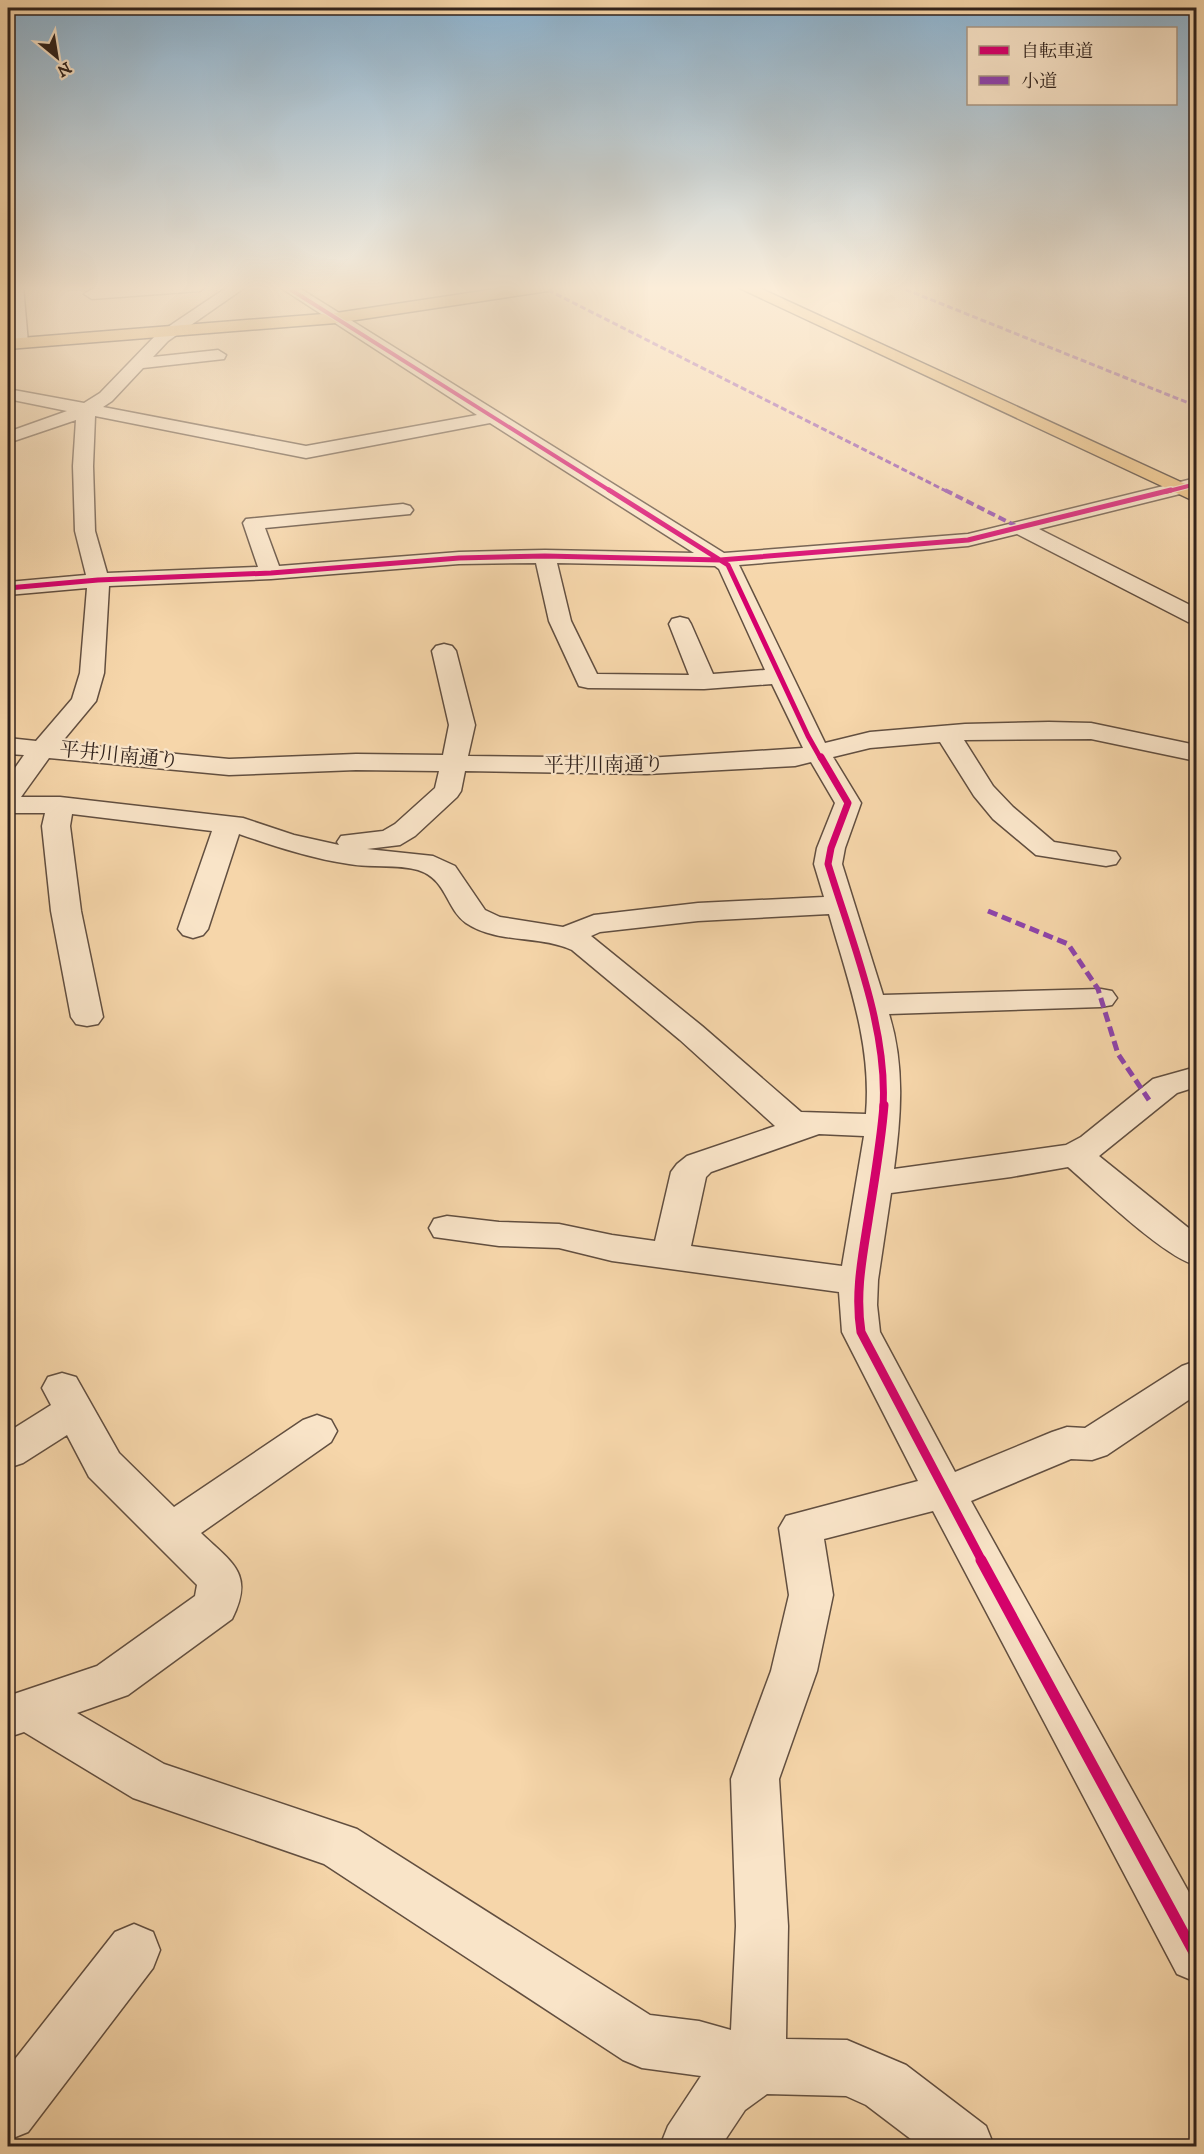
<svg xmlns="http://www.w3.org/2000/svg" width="1204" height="2154" viewBox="0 0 1204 2154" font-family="'IM FELL DW Pica','Noto Serif JP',serif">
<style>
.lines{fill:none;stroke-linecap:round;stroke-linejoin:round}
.minor-casing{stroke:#624f40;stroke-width:3}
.major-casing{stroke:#30221c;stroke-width:3}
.minor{fill:#f9e4c8;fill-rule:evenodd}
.major{fill:#ebbb75;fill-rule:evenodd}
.quiet-far2{stroke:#8e44ad;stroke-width:3;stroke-dasharray:6 3;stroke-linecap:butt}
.quiet-far1{stroke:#8e44ad;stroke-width:4;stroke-dasharray:8 4;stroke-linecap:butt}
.quiet{stroke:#8e44ad;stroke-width:5;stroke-dasharray:10 5;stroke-linecap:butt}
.cycleway-far4-casing{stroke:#f9e4c8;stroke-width:6}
.cycleway-far3-casing{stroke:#f9e4c8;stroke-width:8}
.cycleway-far2-casing{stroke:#f9e4c8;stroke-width:10}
.cycleway-far1-casing{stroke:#f9e4c8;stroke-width:13}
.cycleway-casing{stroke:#f9e4c8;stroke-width:15}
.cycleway-far4{stroke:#d6006c;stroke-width:4}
.cycleway-far3{stroke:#d6006c;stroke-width:5}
.cycleway-far2{stroke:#d6006c;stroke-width:7}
.cycleway-far1{stroke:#d6006c;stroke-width:9}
.cycleway{stroke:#d6006c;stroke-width:11}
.labels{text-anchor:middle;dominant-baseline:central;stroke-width:4.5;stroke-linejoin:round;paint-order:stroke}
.far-street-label{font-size:20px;fill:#30221c;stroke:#f9e4c8}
</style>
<rect width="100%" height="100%" fill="#f6d6aa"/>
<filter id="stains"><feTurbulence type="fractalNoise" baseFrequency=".00333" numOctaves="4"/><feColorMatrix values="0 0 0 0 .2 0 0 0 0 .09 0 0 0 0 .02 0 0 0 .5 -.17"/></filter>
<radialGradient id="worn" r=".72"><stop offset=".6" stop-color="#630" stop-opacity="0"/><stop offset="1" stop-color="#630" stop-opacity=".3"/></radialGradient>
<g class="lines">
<defs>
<path id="minor" d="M 8,286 L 23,286 L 28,343 L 26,346 L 14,346 L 12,343 Z
M 132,286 L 207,286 L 200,291 L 92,299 L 84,294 L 92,289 Z
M 229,286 L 247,286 L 168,341 L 153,357 L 218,350 L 226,355 L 224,359 L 143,368 L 112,401 L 103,407 L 306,446 L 477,415 L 278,286 L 296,286 L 724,553 L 968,534 L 1196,478 L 1196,490 L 1039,529 L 1196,608 L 1196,624 L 1188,622 L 1017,534 L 968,546 L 739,565 L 825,743 L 870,732 L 965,724 L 1049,722 L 1091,723 L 1196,745 L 1196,761 L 1091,739 L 964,740 L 993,786 L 1013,807 L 1054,842 L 1116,852 L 1120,858 L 1116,864 L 1106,866 L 1036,855 L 993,819 L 974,796 L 940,742 L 870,748 L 833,757 L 861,803 L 845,848 L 842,864 L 883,995 L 1101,989 L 1112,991 L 1117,998 L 1112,1005 L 1101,1007 L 889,1014 C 905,1065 901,1117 894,1169 L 1066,1145 L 1081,1137 L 1153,1079 L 1196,1067 L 1196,1087 L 1177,1093 L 1099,1156 L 1196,1234 L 1196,1265 C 1165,1258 1096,1191 1068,1167 L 1011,1177 L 891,1193 L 878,1280 L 877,1305 L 880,1332 L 955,1472 L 1052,1432 L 1067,1427 L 1085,1428 L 1182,1366 L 1196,1361 L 1196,1395 L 1107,1455 L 1092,1460 L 1071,1459 L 971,1501 L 1196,1905 L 1196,1982 L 1177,1974 L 933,1511 L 824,1539 L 833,1595 L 817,1671 L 779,1779 L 788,1926 L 786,2039 L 847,2040 L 906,2065 L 986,2126 L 994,2146 L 920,2146 L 866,2105 L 846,2096 L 767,2094 L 745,2110 L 721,2146 L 660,2146 L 668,2126 L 701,2076 L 642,2068 L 623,2060 L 324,1864 L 133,1798 L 24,1732 L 15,1735 L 8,1732 L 8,1696 L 97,1666 L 195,1596 L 197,1585 L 89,1477 L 67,1435 L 23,1463 L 8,1468 L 8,1432 L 51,1405 L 42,1388 L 48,1377 L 62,1373 L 76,1377 L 119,1453 L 174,1507 L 303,1420 L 317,1415 L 331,1420 L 337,1431 L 331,1442 L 201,1533 C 232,1563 255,1573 232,1619 L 128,1695 L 77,1713 L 164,1764 L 357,1829 L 650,2015 L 699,2021 L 731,2030 L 736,1926 L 731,1779 L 771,1671 L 789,1595 L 779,1528 L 786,1516 L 918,1481 L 842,1332 L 839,1292 L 612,1261 L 559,1248 L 499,1246 L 434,1237 L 429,1228 L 434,1219 L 447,1216 L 499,1222 L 559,1224 L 612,1235 L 655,1241 L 671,1172 L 677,1164 L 687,1156 L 775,1126 L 680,1040 L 572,950 C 540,935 497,944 466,923 C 446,909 447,879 418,870 C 397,864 371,868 349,864 C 312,859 274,846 239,834 L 208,929 L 203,935 L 193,938 L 183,935 L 178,929 L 212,831 L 72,814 L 70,826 L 81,911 L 103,1017 L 98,1024 L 87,1026 L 76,1024 L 71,1017 L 51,911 L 42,826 L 45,813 L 8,813 L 8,778 L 24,755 L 8,754 L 8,738 L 36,741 L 72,699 L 80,673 L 87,588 L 8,595 L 8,582 L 86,575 L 75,531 L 73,466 L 76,420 L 8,443 L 8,432 L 67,411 L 8,399 L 8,389 L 84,403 L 100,393 L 156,335 ZM 95,416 L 306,458 L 490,423 L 694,553 L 545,550 L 459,552 L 279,566 L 265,528 L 410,514 L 413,510 L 410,506 L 403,504 L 246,519 L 243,523 L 258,567 L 107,573 L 95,531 L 93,466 ZM 536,563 L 549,621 L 579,686 L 588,688 L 704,689 L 772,684 L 803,748 L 647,758 L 468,756 L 475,725 L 456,651 L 452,646 L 444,644 L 436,646 L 432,651 L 449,725 L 443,755 L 356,754 L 229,759 L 61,743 L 96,701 L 104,673 L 109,586 L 271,579 L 459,564 ZM 557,563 L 715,566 L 719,569 L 765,670 L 713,674 L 691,624 L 688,619 L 680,617 L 672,619 L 669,624 L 689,675 L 597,674 L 571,621 ZM 49,758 L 229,775 L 356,770 L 439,771 L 435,788 L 395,824 L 383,831 L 341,836 L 337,842 L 339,845 L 294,835 L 243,818 L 60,797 L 21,797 ZM 811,762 L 835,803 L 817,848 L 814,864 L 824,897 L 698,903 L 594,915 L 563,927 L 500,917 L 485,910 L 455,866 L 433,856 L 367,849 L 400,845 L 415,836 L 457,797 L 461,791 L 465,771 L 647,774 L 795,766 ZM 829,914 C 848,981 872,1044 866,1114 L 801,1112 L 702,1026 L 591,936 L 600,932 L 698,921 ZM 819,1134 L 864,1136 L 842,1266 L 691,1246 L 706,1177 L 711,1172 Z
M 134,1924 L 153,1932 L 160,1950 L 153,1968 L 28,2132 L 8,2140 L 8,2068 L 115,1932 Z"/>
<path id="major" d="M 515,286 L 555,286 L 548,291 L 336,323 L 8,349 L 8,339 L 336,313 Z
M 735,286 L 755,286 L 1196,489 L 1196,502 Z"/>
</defs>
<!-- minor casing -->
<use href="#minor" class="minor-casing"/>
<!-- major casing -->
<use href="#major" class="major-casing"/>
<!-- minor -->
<use href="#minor" class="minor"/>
<!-- major -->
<use href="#major" class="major"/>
<!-- quiet-far2 -->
<path class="quiet-far2" d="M 540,286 L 948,492
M 897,286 L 1196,406"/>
<!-- quiet-far1 -->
<path class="quiet-far1" d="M 945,490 L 1018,527"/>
<!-- quiet -->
<path class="quiet" d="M 988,911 L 1068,944 L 1098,989 L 1118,1054 L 1149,1100"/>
<defs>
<path id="cycleway-far4" d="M 285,286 L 612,492
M 1165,492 L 1196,484"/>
<path id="cycleway-far3" d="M 609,490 L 728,565 L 808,736 L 821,759
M 8,588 L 98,580 L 271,573 L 459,558 L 545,556 L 720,560 L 968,540 L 1171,490"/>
<path id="cycleway-far2" d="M 821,757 L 848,803 L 831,848 L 828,864 C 851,939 888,1028 883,1107"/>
<path id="cycleway-far1" d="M 884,1105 C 881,1144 874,1182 868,1221 C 862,1259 855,1294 861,1332 L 982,1561"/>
<path id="cycleway" d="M 981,1560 L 1196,1956"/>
</defs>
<!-- cycleway-far4 casing -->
<use href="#cycleway-far4" class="cycleway-far4-casing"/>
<!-- cycleway-far3 casing -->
<use href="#cycleway-far3" class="cycleway-far3-casing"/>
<!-- cycleway-far2 casing -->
<use href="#cycleway-far2" class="cycleway-far2-casing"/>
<!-- cycleway-far1 casing -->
<use href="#cycleway-far1" class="cycleway-far1-casing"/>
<!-- cycleway casing -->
<use href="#cycleway" class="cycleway-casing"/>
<!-- cycleway-far4 -->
<use href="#cycleway-far4" class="cycleway-far4"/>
<!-- cycleway-far3 -->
<use href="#cycleway-far3" class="cycleway-far3"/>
<!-- cycleway-far2 -->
<use href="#cycleway-far2" class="cycleway-far2"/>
<!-- cycleway-far1 -->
<use href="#cycleway-far1" class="cycleway-far1"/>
<!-- cycleway -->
<use href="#cycleway" class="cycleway"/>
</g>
<!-- sky -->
<linearGradient id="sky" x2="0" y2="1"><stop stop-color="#8cb5d4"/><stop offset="0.49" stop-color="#fbedd9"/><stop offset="1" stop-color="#fbedd9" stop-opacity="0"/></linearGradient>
<rect width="1204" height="588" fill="url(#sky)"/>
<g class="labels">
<!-- far-street labels -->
<g class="far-street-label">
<text transform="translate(119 756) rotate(6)">平井川南通り</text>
<text x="604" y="765">平井川南通り</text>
</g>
</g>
<!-- margin -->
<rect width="1204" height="2154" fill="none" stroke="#f6d6aa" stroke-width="30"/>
<rect x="9" y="9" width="1186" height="2136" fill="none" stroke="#30221c" stroke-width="3"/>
<rect x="15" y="15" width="1174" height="2124" fill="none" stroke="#30221c" stroke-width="1.5"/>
<!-- legend -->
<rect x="967" y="27" width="210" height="78" fill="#f9e4c8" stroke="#a99683" stroke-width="1.5"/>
<rect x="979" y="46" width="30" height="9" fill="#d6006c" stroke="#a99683" stroke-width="1.5"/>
<text x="1021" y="57" font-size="18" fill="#30221c">自転車道</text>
<rect x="979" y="76" width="30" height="9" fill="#8e44ad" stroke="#a99683" stroke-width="1.5"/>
<text x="1021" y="87" font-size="18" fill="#30221c">小道</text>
<!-- north arrow -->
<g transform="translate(57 57) rotate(150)" stroke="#f9e4c8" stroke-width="4.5" paint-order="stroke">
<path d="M0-4.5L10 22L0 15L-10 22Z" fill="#30221c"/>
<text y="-9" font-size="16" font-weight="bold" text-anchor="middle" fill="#30221c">N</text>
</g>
<rect width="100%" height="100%" filter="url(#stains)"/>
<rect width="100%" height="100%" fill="url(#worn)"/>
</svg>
